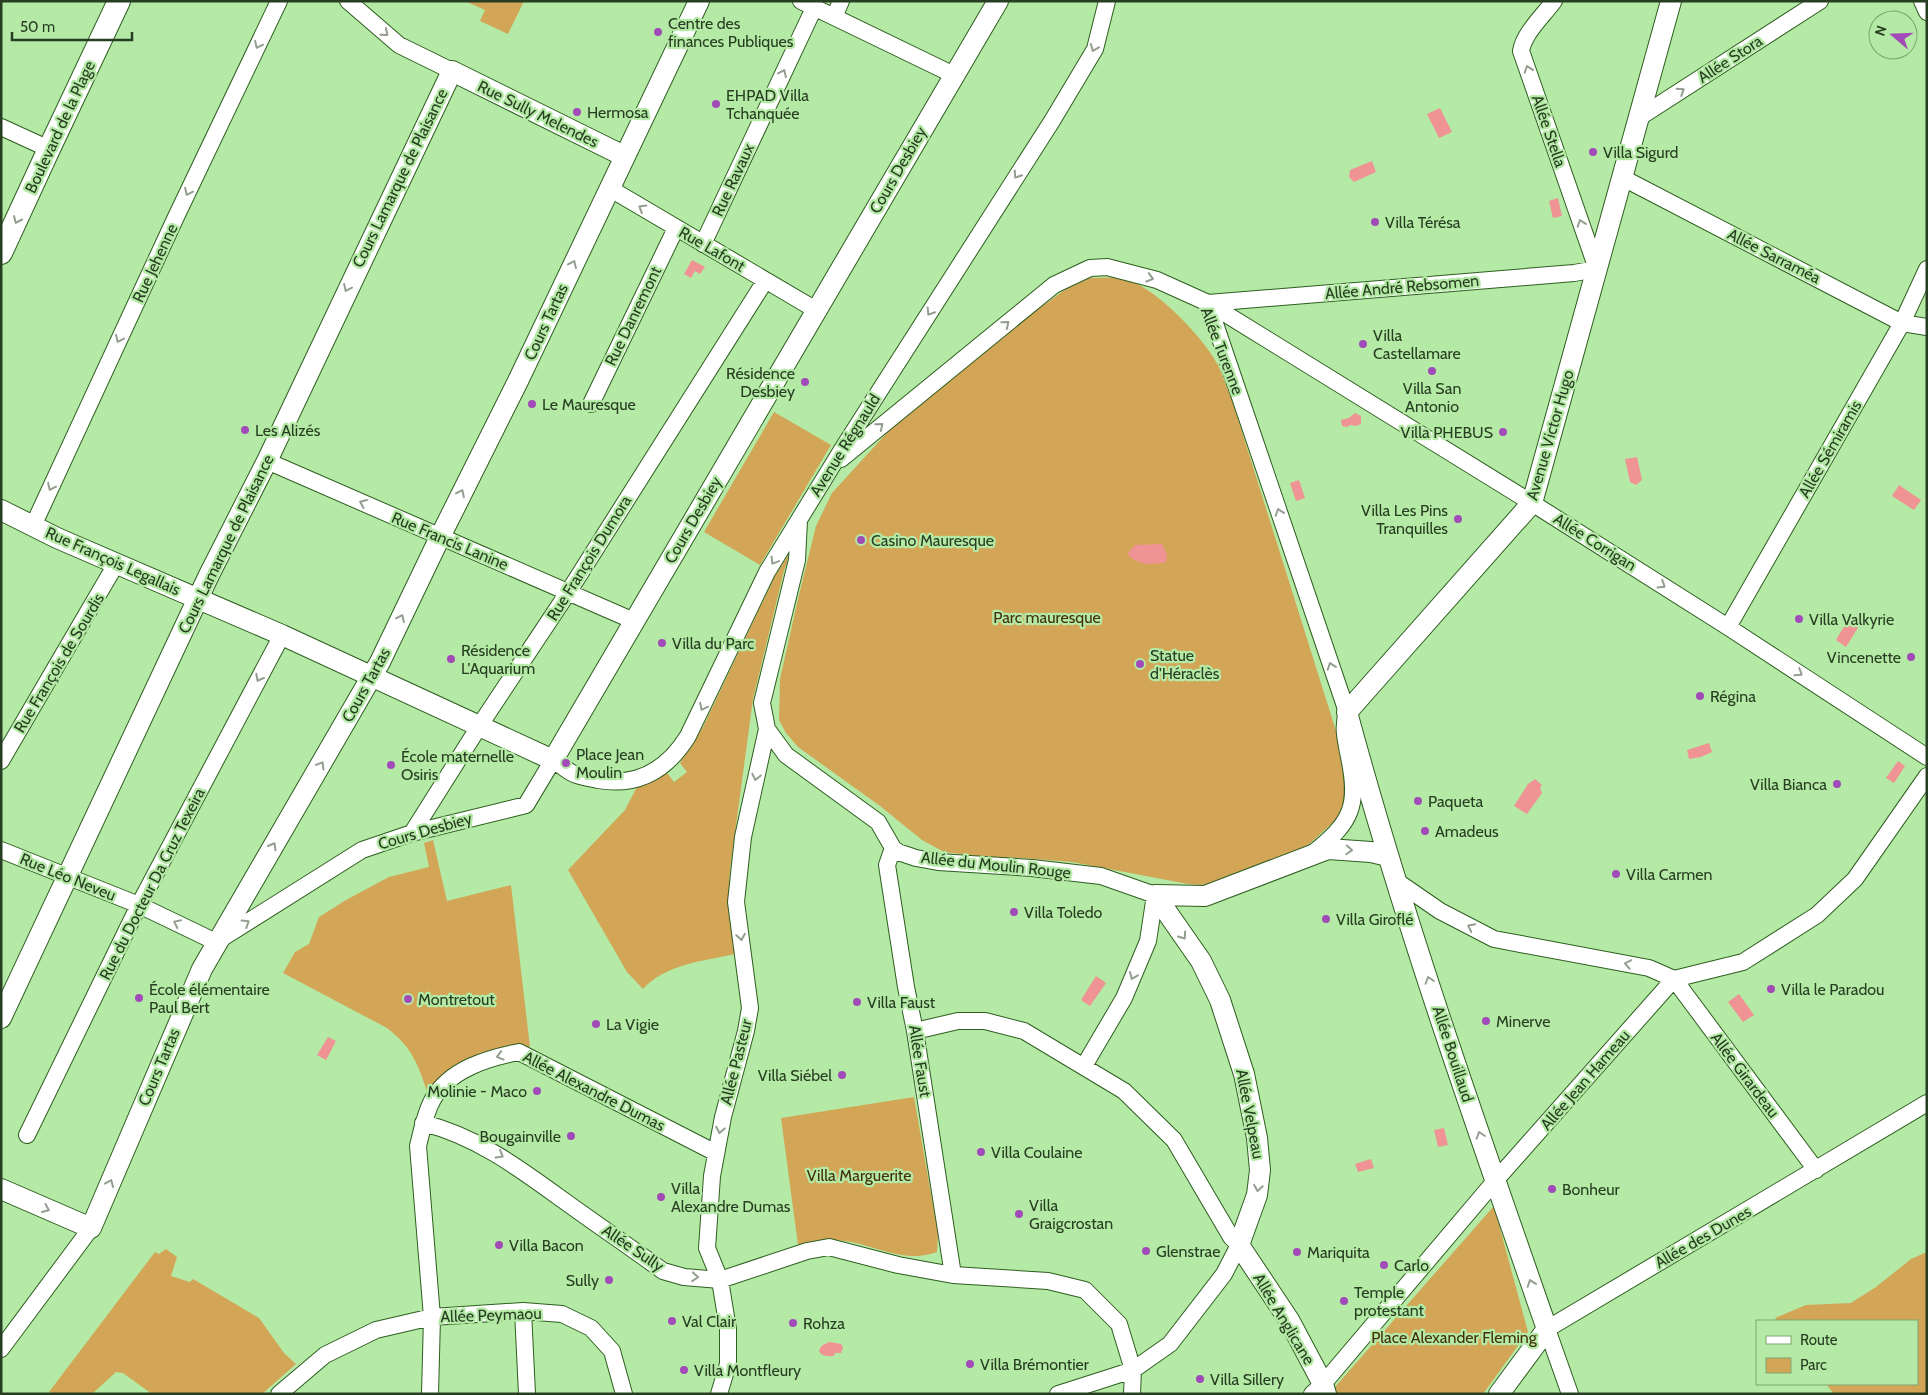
<svg xmlns="http://www.w3.org/2000/svg" width="1928" height="1395" viewBox="0 0 1928 1395" font-family="Cabin,sans-serif">
<style>
.green{fill:#d3a557}
.water{fill:#ef9394}
.lines{fill:none;stroke-linecap:round;stroke-linejoin:round}
.minor-casing{stroke:#2e5e20;stroke-width:18}
.tertiary-casing{stroke:#2e5e20;stroke-width:22}
.secondary-casing{stroke:#2e5e20;stroke-width:24}
.minor{stroke:#fff;stroke-width:16}
.tertiary{stroke:#fff;stroke-width:20}
.secondary{stroke:#fff;stroke-width:22}
.oneway{stroke:#949e90}
.poi-dot{fill:#a24ab7;stroke:#b4eaa5;stroke-width:2}
.labels{text-anchor:middle;dominant-baseline:central;stroke-width:4.5;stroke-linejoin:round;paint-order:stroke}
.poi-label{font-size:16px;fill:#283e22;stroke:#b4eaa5;text-anchor:start}
.street-label{font-size:16px;fill:#283e22;stroke:#b4eaa5}
.park-label{font-size:16px;fill:#432f0c;stroke:#b4eaa5}
</style>
<rect width="100%" height="100%" fill="#b4eaa5"/>
<!-- green -->
<path class="green" d="M 465,1 L 524,1 L 508,34 L 480,21 L 485,10 Z
M 1089,278 C 1101,278 1114,276 1127,280 C 1155,287 1204,338 1218,365 C 1223,376 1227,388 1232,400 L 1341,747 L 1346,799 L 1339,817 L 1306,847 L 1214,883 L 1201,885 L 1188,884 L 1072,862 L 1022,858 L 985,857 L 944,852 L 922,840 L 880,806 L 798,747 L 786,733 L 779,720 L 780,679 L 798,599 L 816,526 L 832,493 L 895,424 L 1034,312 L 1066,289 Z
M 774,412 L 831,445 L 760,565 L 704,532 Z
M 791,551 L 784,571 L 753,699 L 730,870 L 728,901 L 735,954 C 703,961 666,964 643,989 L 627,972 L 568,870 L 625,810 L 638,785 L 667,773 L 674,782 L 687,772 L 680,763 L 703,727 L 775,576 Z
M 433,840 L 447,901 L 511,885 L 530,1047 L 518,1044 L 428,1094 C 418,1065 413,1048 387,1028 L 283,973 L 295,952 L 309,944 L 319,917 L 346,900 L 389,877 L 429,867 L 424,843 Z
M 914,1097 L 938,1234 L 937,1252 C 910,1262 886,1251 860,1244 C 840,1239 818,1238 798,1245 L 781,1118 Z
M 1494,1206 L 1528,1332 L 1483,1394 L 1337,1394 L 1335,1387 Z
M 166,1249 L 177,1257 L 171,1276 L 190,1282 L 193,1279 L 259,1318 L 284,1353 L 296,1364 L 262,1394 L 152,1394 L 123,1373 L 116,1372 L 92,1394 L 53,1394 L 49,1392 L 155,1252 L 159,1254 Z
M 1927,1252 L 1927,1394 L 1834,1394 L 1826,1384 L 1917,1384 L 1917,1321 L 1778,1321 L 1775,1318 L 1806,1305 L 1851,1303 L 1876,1287 L 1911,1259 Z"/>
<!-- water -->
<path class="water" d="M 1440,108 L 1452,132 L 1439,138 L 1427,114 Z
M 1372,161 L 1376,172 L 1354,182 L 1349,177 L 1350,170 Z
M 1558,198 L 1562,216 L 1553,218 L 1549,201 Z
M 692,260 L 705,267 L 700,274 L 695,271 L 691,278 L 684,274 Z
M 1355,413 L 1361,416 L 1361,424 L 1356,426 L 1350,425 L 1347,427 L 1342,426 L 1341,420 L 1349,418 Z
M 1637,457 L 1642,480 L 1636,485 L 1630,482 L 1625,459 Z
M 1299,480 L 1305,498 L 1296,501 L 1290,483 Z
M 1899,485 L 1921,500 L 1914,510 L 1892,496 Z
M 1162,544 L 1167,554 L 1166,562 C 1150,565 1140,566 1127,554 L 1135,545 Z
M 1850,618 L 1850,621 L 1859,626 L 1846,647 L 1836,640 L 1846,623 L 1845,619 Z
M 1709,743 L 1712,752 L 1701,757 L 1689,759 L 1687,750 Z
M 1898,761 L 1905,766 L 1894,783 L 1886,778 Z
M 1535,779 L 1542,785 L 1540,788 L 1542,793 L 1527,814 L 1514,806 L 1528,784 Z
M 1096,976 L 1106,983 L 1090,1006 L 1081,1000 Z
M 1739,994 L 1754,1015 L 1743,1022 L 1728,1002 Z
M 328,1037 L 336,1041 L 326,1060 L 317,1055 Z
M 1444,1128 L 1448,1145 L 1438,1147 L 1434,1130 Z
M 1371,1159 L 1374,1168 L 1358,1172 L 1355,1164 Z
M 830,1342 L 841,1344 L 843,1348 L 841,1353 L 835,1353 L 834,1356 L 826,1356 L 821,1354 L 819,1351 C 821,1345 824,1344 830,1342 Z"/>
<g class="lines">
<defs>
<path id="minor" d="M 348,1 L 399,45 L 452,71
M 801,1 L 954,75
M 1922,1 L 1927,12
M 834,17 L 841,1
M 1640,117 L 1820,1
M 1,127 L 49,149
M 1623,178 L 1902,323 L 1927,327
M 609,188 L 816,310
M 703,244 L 814,8
M 1208,303 L 1574,273 L 1597,269 L 1521,51 C 1524,33 1543,16 1554,1
M 1208,303 L 1347,712 C 1342,728 1346,741 1349,757 C 1359,806 1352,822 1313,853
M 591,404 L 676,228
M 841,459 L 1054,285 L 1090,268 L 1107,267 L 1157,280 L 1208,303 L 1532,503 L 1728,627 L 1927,757
M 267,461 L 634,621
M 799,520 L 797,560 L 762,703 L 767,729 L 786,755 L 878,822 L 893,848 L 898,852 L 916,858 L 938,862 L 1032,868 L 1101,876 L 1155,895 L 1148,941 L 1124,998 L 1084,1066
M 33,526 L 175,219 L 279,1
M 1728,627 L 1902,323 L 1927,269
M 1,761 L 116,564
M 412,833 L 480,725 L 569,591 L 765,281
M 893,848 L 887,865 L 906,987 L 915,1031 L 953,1275
M 1,850 L 139,905 L 216,942 L 362,850 L 412,833 L 526,805 L 553,760 C 559,764 565,769 572,773 C 579,777 590,778 598,780 C 638,787 667,770 688,736 L 767,572 L 843,448 L 1052,121 L 1095,49 L 1107,1
M 1395,880 L 1440,911 L 1494,939 L 1649,968 L 1674,979 L 1743,962 L 1817,915 L 1855,879 L 1927,776
M 1674,979 L 1816,1170
M 915,1031 L 958,1021 L 985,1021 L 1024,1031 L 1124,1091 L 1174,1140 L 1231,1237 L 1239,1245 L 1224,1274 L 1170,1344 L 1133,1370 L 1058,1394
M 423,1123 C 476,1136 519,1168 563,1200 C 596,1224 630,1247 663,1271 L 684,1277 L 720,1280 L 807,1251 L 829,1247 L 898,1265 L 953,1275 L 1048,1281 L 1085,1290 L 1119,1324 L 1133,1370 L 1132,1394
M 27,1135 L 139,905 L 282,635
M 523,1311 L 527,1394
M 1,1349 L 91,1228
M 279,1394 L 325,1355 L 376,1330 L 432,1317 L 523,1311 L 562,1314 L 591,1328 L 612,1351 L 624,1394
M 430,1394 L 432,1317 L 418,1146 C 422,1130 425,1113 433,1099 C 450,1069 488,1058 519,1052 L 716,1153
M 719,1394 L 728,1364 L 728,1329 L 720,1280 L 707,1248 L 712,1176 L 723,1117 L 746,1031 L 750,1008 L 736,902 L 743,837 L 767,729
M 1312,1394 L 1323,1384 L 1495,1181 L 1674,979
M 1570,1394 L 1547,1329 L 1927,1103"/>
<path id="tertiary" d="M 1,510 L 57,538 L 282,635 L 553,760 L 998,1
M 1155,895 L 1201,961 L 1220,1000 L 1244,1074 L 1257,1138 L 1260,1170 L 1257,1195 L 1239,1245 L 1289,1320 L 1323,1384 L 1326,1394
M 1155,895 L 1205,896 L 1328,849 L 1371,852 L 1388,856
M 1,1018 L 209,575 L 267,461 L 452,71 L 624,156
M 1,1189 L 91,1228 L 202,969 L 380,662 L 440,537 L 518,381 L 699,1
M 1499,1394 L 1547,1329 C 1476,1125 1403,920 1347,712 L 1532,503 L 1671,1"/>
<path id="secondary" d="M 1,253 L 49,149 L 119,1"/>
</defs>
<!-- minor casing -->
<use href="#minor" class="minor-casing"/>
<!-- tertiary casing -->
<use href="#tertiary" class="tertiary-casing"/>
<!-- secondary casing -->
<use href="#secondary" class="secondary-casing"/>
<!-- minor -->
<use href="#minor" class="minor"/>
<!-- tertiary -->
<use href="#tertiary" class="tertiary"/>
<!-- secondary -->
<use href="#secondary" class="secondary"/>
</g>
<!-- one-way arrows -->
<defs><path id="oneway-chevron" d="M-2-3.5L2.5 0L-2 3.5" fill="none" stroke-width="1.6" stroke-linecap="round" stroke-linejoin="round" transform="scale(1.25)"/></defs>
<g class="oneway">
<use href="#oneway-chevron" transform="translate(385 33) rotate(41)"/>
<use href="#oneway-chevron" transform="translate(258 45) rotate(116)"/>
<use href="#oneway-chevron" transform="translate(1094 48) rotate(112)"/>
<use href="#oneway-chevron" transform="translate(1528 69) rotate(-109)"/>
<use href="#oneway-chevron" transform="translate(783 73) rotate(-65)"/>
<use href="#oneway-chevron" transform="translate(1681 91) rotate(-33)"/>
<use href="#oneway-chevron" transform="translate(1017 175) rotate(123)"/>
<use href="#oneway-chevron" transform="translate(188 192) rotate(116)"/>
<use href="#oneway-chevron" transform="translate(642 208) rotate(-149)"/>
<use href="#oneway-chevron" transform="translate(17 220) rotate(114)"/>
<use href="#oneway-chevron" transform="translate(1581 223) rotate(-109)"/>
<use href="#oneway-chevron" transform="translate(573 264) rotate(-65)"/>
<use href="#oneway-chevron" transform="translate(1150 278) rotate(16)"/>
<use href="#oneway-chevron" transform="translate(347 288) rotate(115)"/>
<use href="#oneway-chevron" transform="translate(930 312) rotate(123)"/>
<use href="#oneway-chevron" transform="translate(1006 324) rotate(-39)"/>
<use href="#oneway-chevron" transform="translate(119 339) rotate(115)"/>
<use href="#oneway-chevron" transform="translate(880 426) rotate(-39)"/>
<use href="#oneway-chevron" transform="translate(51 487) rotate(115)"/>
<use href="#oneway-chevron" transform="translate(461 493) rotate(-64)"/>
<use href="#oneway-chevron" transform="translate(363 503) rotate(-156)"/>
<use href="#oneway-chevron" transform="translate(1279 512) rotate(-109)"/>
<use href="#oneway-chevron" transform="translate(774 561) rotate(121)"/>
<use href="#oneway-chevron" transform="translate(1662 585) rotate(32)"/>
<use href="#oneway-chevron" transform="translate(401 618) rotate(-64)"/>
<use href="#oneway-chevron" transform="translate(1331 666) rotate(-109)"/>
<use href="#oneway-chevron" transform="translate(1799 673) rotate(33)"/>
<use href="#oneway-chevron" transform="translate(259 678) rotate(118)"/>
<use href="#oneway-chevron" transform="translate(703 707) rotate(116)"/>
<use href="#oneway-chevron" transform="translate(321 765) rotate(-59)"/>
<use href="#oneway-chevron" transform="translate(756 777) rotate(103)"/>
<use href="#oneway-chevron" transform="translate(273 846) rotate(-60)"/>
<use href="#oneway-chevron" transform="translate(1349 850) rotate(3)"/>
<use href="#oneway-chevron" transform="translate(177 923) rotate(-154)"/>
<use href="#oneway-chevron" transform="translate(246 923) rotate(-32)"/>
<use href="#oneway-chevron" transform="translate(1471 927) rotate(-153)"/>
<use href="#oneway-chevron" transform="translate(1183 936) rotate(55)"/>
<use href="#oneway-chevron" transform="translate(741 937) rotate(81)"/>
<use href="#oneway-chevron" transform="translate(1628 964) rotate(-169)"/>
<use href="#oneway-chevron" transform="translate(1133 976) rotate(113)"/>
<use href="#oneway-chevron" transform="translate(1429 980) rotate(-108)"/>
<use href="#oneway-chevron" transform="translate(500 1056) rotate(165)"/>
<use href="#oneway-chevron" transform="translate(720 1130) rotate(101)"/>
<use href="#oneway-chevron" transform="translate(1480 1135) rotate(-108)"/>
<use href="#oneway-chevron" transform="translate(500 1155) rotate(30)"/>
<use href="#oneway-chevron" transform="translate(110 1183) rotate(-67)"/>
<use href="#oneway-chevron" transform="translate(1258 1188) rotate(99)"/>
<use href="#oneway-chevron" transform="translate(46 1209) rotate(24)"/>
<use href="#oneway-chevron" transform="translate(695 1277) rotate(5)"/>
<use href="#oneway-chevron" transform="translate(1531 1283) rotate(-109)"/>
</g>
<!-- markers -->
<g class="poi-dot">
<circle cx="658" cy="32" r="5"/>
<circle cx="716" cy="104" r="5"/>
<circle cx="577" cy="112" r="5"/>
<circle cx="1593" cy="152" r="5"/>
<circle cx="1375" cy="222" r="5"/>
<circle cx="1363" cy="344" r="5"/>
<circle cx="1432" cy="371" r="5"/>
<circle cx="805" cy="382" r="5"/>
<circle cx="532" cy="404" r="5"/>
<circle cx="245" cy="430" r="5"/>
<circle cx="1503" cy="432" r="5"/>
<circle cx="1458" cy="519" r="5"/>
<circle cx="861" cy="540" r="5"/>
<circle cx="1799" cy="619" r="5"/>
<circle cx="662" cy="643" r="5"/>
<circle cx="1911" cy="657" r="5"/>
<circle cx="451" cy="659" r="5"/>
<circle cx="1140" cy="664" r="5"/>
<circle cx="1700" cy="696" r="5"/>
<circle cx="566" cy="763" r="5"/>
<circle cx="391" cy="765" r="5"/>
<circle cx="1837" cy="784" r="5"/>
<circle cx="1418" cy="801" r="5"/>
<circle cx="1425" cy="831" r="5"/>
<circle cx="1616" cy="874" r="5"/>
<circle cx="1014" cy="912" r="5"/>
<circle cx="1326" cy="919" r="5"/>
<circle cx="1771" cy="989" r="5"/>
<circle cx="139" cy="998" r="5"/>
<circle cx="408" cy="999" r="5"/>
<circle cx="857" cy="1002" r="5"/>
<circle cx="1486" cy="1021" r="5"/>
<circle cx="596" cy="1024" r="5"/>
<circle cx="842" cy="1075" r="5"/>
<circle cx="537" cy="1091" r="5"/>
<circle cx="571" cy="1136" r="5"/>
<circle cx="981" cy="1152" r="5"/>
<circle cx="1552" cy="1189" r="5"/>
<circle cx="661" cy="1197" r="5"/>
<circle cx="1019" cy="1214" r="5"/>
<circle cx="499" cy="1245" r="5"/>
<circle cx="1146" cy="1251" r="5"/>
<circle cx="1297" cy="1252" r="5"/>
<circle cx="1384" cy="1265" r="5"/>
<circle cx="609" cy="1280" r="5"/>
<circle cx="1344" cy="1301" r="5"/>
<circle cx="672" cy="1321" r="5"/>
<circle cx="793" cy="1323" r="5"/>
<circle cx="970" cy="1364" r="5"/>
<circle cx="684" cy="1370" r="5"/>
<circle cx="1200" cy="1379" r="5"/>
</g>
<g class="labels">
<!-- poi labels -->
<g class="poi-label">
<text x="668" y="23">Centre des<tspan x="668" dy="18">finances Publiques</tspan></text>
<text x="726" y="95">EHPAD Villa<tspan x="726" dy="18">Tchanquée</tspan></text>
<text x="587" y="112">Hermosa</text>
<text x="1603" y="152">Villa Sigurd</text>
<text x="1385" y="222">Villa Térésa</text>
<text x="1373" y="335">Villa<tspan x="1373" dy="18">Castellamare</tspan></text>
<text x="795" y="373" text-anchor="end">Résidence<tspan x="795" dy="18">Desbiey</tspan></text>
<text x="1432" y="388" text-anchor="middle">Villa San<tspan x="1432" dy="18">Antonio</tspan></text>
<text x="542" y="404">Le Mauresque</text>
<text x="255" y="430">Les Alizés</text>
<text x="1493" y="432" text-anchor="end">Villa PHEBUS</text>
<text x="1448" y="510" text-anchor="end">Villa Les Pins<tspan x="1448" dy="18">Tranquilles</tspan></text>
<text x="871" y="540">Casino Mauresque</text>
<text x="1809" y="619">Villa Valkyrie</text>
<text x="672" y="643">Villa du Parc</text>
<text x="461" y="650">Résidence<tspan x="461" dy="18">L'Aquarium</tspan></text>
<text x="1150" y="655">Statue<tspan x="1150" dy="18">d'Héraclès</tspan></text>
<text x="1901" y="657" text-anchor="end">Vincenette</text>
<text x="1710" y="696">Régina</text>
<text x="576" y="754">Place Jean<tspan x="576" dy="18">Moulin</tspan></text>
<text x="401" y="756">École maternelle<tspan x="401" dy="18">Osiris</tspan></text>
<text x="1827" y="784" text-anchor="end">Villa Bianca</text>
<text x="1428" y="801">Paqueta</text>
<text x="1435" y="831">Amadeus</text>
<text x="1626" y="874">Villa Carmen</text>
<text x="1024" y="912">Villa Toledo</text>
<text x="1336" y="919">Villa Giroflé</text>
<text x="149" y="989">École élémentaire<tspan x="149" dy="18">Paul Bert</tspan></text>
<text x="1781" y="989">Villa le Paradou</text>
<text x="418" y="999">Montretout</text>
<text x="867" y="1002">Villa Faust</text>
<text x="1496" y="1021">Minerve</text>
<text x="606" y="1024">La Vigie</text>
<text x="832" y="1075" text-anchor="end">Villa Siébel</text>
<text x="527" y="1091" text-anchor="end">Molinie - Maco</text>
<text x="561" y="1136" text-anchor="end">Bougainville</text>
<text x="991" y="1152">Villa Coulaine</text>
<text x="671" y="1188">Villa<tspan x="671" dy="18">Alexandre Dumas</tspan></text>
<text x="1562" y="1189">Bonheur</text>
<text x="1029" y="1205">Villa<tspan x="1029" dy="18">Graigcrostan</tspan></text>
<text x="509" y="1245">Villa Bacon</text>
<text x="1156" y="1251">Glenstrae</text>
<text x="1307" y="1252">Mariquita</text>
<text x="1394" y="1265">Carlo</text>
<text x="599" y="1280" text-anchor="end">Sully</text>
<text x="1354" y="1292">Temple<tspan x="1354" dy="18">protestant</tspan></text>
<text x="682" y="1321">Val Clair</text>
<text x="803" y="1323">Rohza</text>
<text x="980" y="1364">Villa Brémontier</text>
<text x="694" y="1370">Villa Montfleury</text>
<text x="1210" y="1379">Villa Sillery</text>
</g>
<!-- street labels -->
<g class="street-label">
<text transform="translate(1730 59) rotate(-33)">Allée Stora</text>
<text transform="translate(538 114) rotate(26)">Rue Sully Melendes</text>
<text transform="translate(60 127) rotate(-65)">Boulevard de la Plage</text>
<text transform="translate(1549 131) rotate(71)">Allée Stella</text>
<text transform="translate(898 170) rotate(-60)">Cours Desbiey</text>
<text transform="translate(400 178) rotate(-64)">Cours Lamarque de Plaisance</text>
<text transform="translate(733 180) rotate(-65)">Rue Ravaux</text>
<text transform="translate(712 249) rotate(30)">Rue Lafont</text>
<text transform="translate(1774 256) rotate(27)">Allée Sarraméa</text>
<text transform="translate(155 263) rotate(-65)">Rue Jehenne</text>
<text transform="translate(1402 287) rotate(-5)">Allée André Rebsomen</text>
<text transform="translate(633 316) rotate(-64)">Rue Danremont</text>
<text transform="translate(546 322) rotate(-65)">Cours Tartas</text>
<text transform="translate(1222 351) rotate(69)">Allée Turenne</text>
<text transform="translate(1550 435) rotate(-74)">Avenue Victor Hugo</text>
<text transform="translate(845 445) rotate(-58)">Avenue Régnauld</text>
<text transform="translate(1830 449) rotate(-60)">Allée Sémiramis</text>
<text transform="translate(693 520) rotate(-60)">Cours Desbiey</text>
<text transform="translate(450 541) rotate(23)">Rue Francis Lanine</text>
<text transform="translate(1595 542) rotate(32)">Allée Corrigan</text>
<text transform="translate(226 544) rotate(-64)">Cours Lamarque de Plaisance</text>
<text transform="translate(589 558) rotate(-58)">Rue François Dumora</text>
<text transform="translate(113 561) rotate(24)">Rue François Legallais</text>
<text transform="translate(59 663) rotate(-59)">Rue François de Sourdis</text>
<text transform="translate(366 685) rotate(-61)">Cours Tartas</text>
<text transform="translate(425 831) rotate(-16)">Cours Desbiey</text>
<text transform="translate(996 865) rotate(6)">Allée du Moulin Rouge</text>
<text transform="translate(68 877) rotate(22)">Rue Léo Neveu</text>
<text transform="translate(152 884) rotate(-63)">Rue du Docteur Da Cruz Texeira</text>
<text transform="translate(1453 1054) rotate(72)">Allée Bouillaud</text>
<text transform="translate(920 1061) rotate(81)">Allée Faust</text>
<text transform="translate(736 1062) rotate(-76)">Allée Pasteur</text>
<text transform="translate(159 1067) rotate(-67)">Cours Tartas</text>
<text transform="translate(1745 1075) rotate(53)">Allée Girardeau</text>
<text transform="translate(1585 1080) rotate(-49)">Allée Jean Hameau</text>
<text transform="translate(594 1091) rotate(27)">Allée Alexandre Dumas</text>
<text transform="translate(1250 1114) rotate(79)">Allée Velpeau</text>
<text transform="translate(1703 1237) rotate(-30)">Allée des Dunes</text>
<text transform="translate(633 1248) rotate(34)">Allée Sully</text>
<text transform="translate(491 1315) rotate(-2)">Allée Peymaou</text>
<text transform="translate(1284 1319) rotate(59)">Allée Anglicane</text>
</g>
<!-- park labels -->
<g class="park-label">
<text x="1047" y="617">Parc mauresque</text>
<text x="859" y="1175">Villa Marguerite</text>
<text x="1454" y="1337">Place Alexander Fleming</text>
</g>
</g>
<!-- border -->
<rect width="1928" height="1395" fill="none" stroke="#283e22" stroke-width="5"/>
<!-- legend -->
<rect x="1756" y="1320" width="162" height="65" fill="#b4eaa5" stroke="#7ca571"/>
<rect x="1766" y="1336" width="25" height="8" fill="#ffffff" stroke="#7ca571"/>
<text x="1800" y="1345" font-size="15" fill="#283e22">Route</text>
<rect x="1766" y="1358" width="25" height="15" fill="#d3a557" stroke="#7ca571"/>
<text x="1800" y="1370" font-size="15" fill="#283e22">Parc</text>
<!-- north arrow -->
<g transform="translate(1893 35) rotate(289)"><circle r="24" fill="#b4eaa5" stroke="#7ca571"/>
<path d="M0-4L9 19L0 12L-9 19Z" fill="#a24ab7"/>
<text y="-8" font-size="14" font-weight="bold" text-anchor="middle" fill="#283e22">N</text>
</g>
<!-- scale -->
<path d="M12 32v8h120v-8" fill="none" stroke="#283e22" stroke-width="2.5"/>
<text x="20" y="32" font-size="15" fill="#283e22" stroke="#b4eaa5" stroke-width="4" paint-order="stroke">50 m</text>
</svg>
